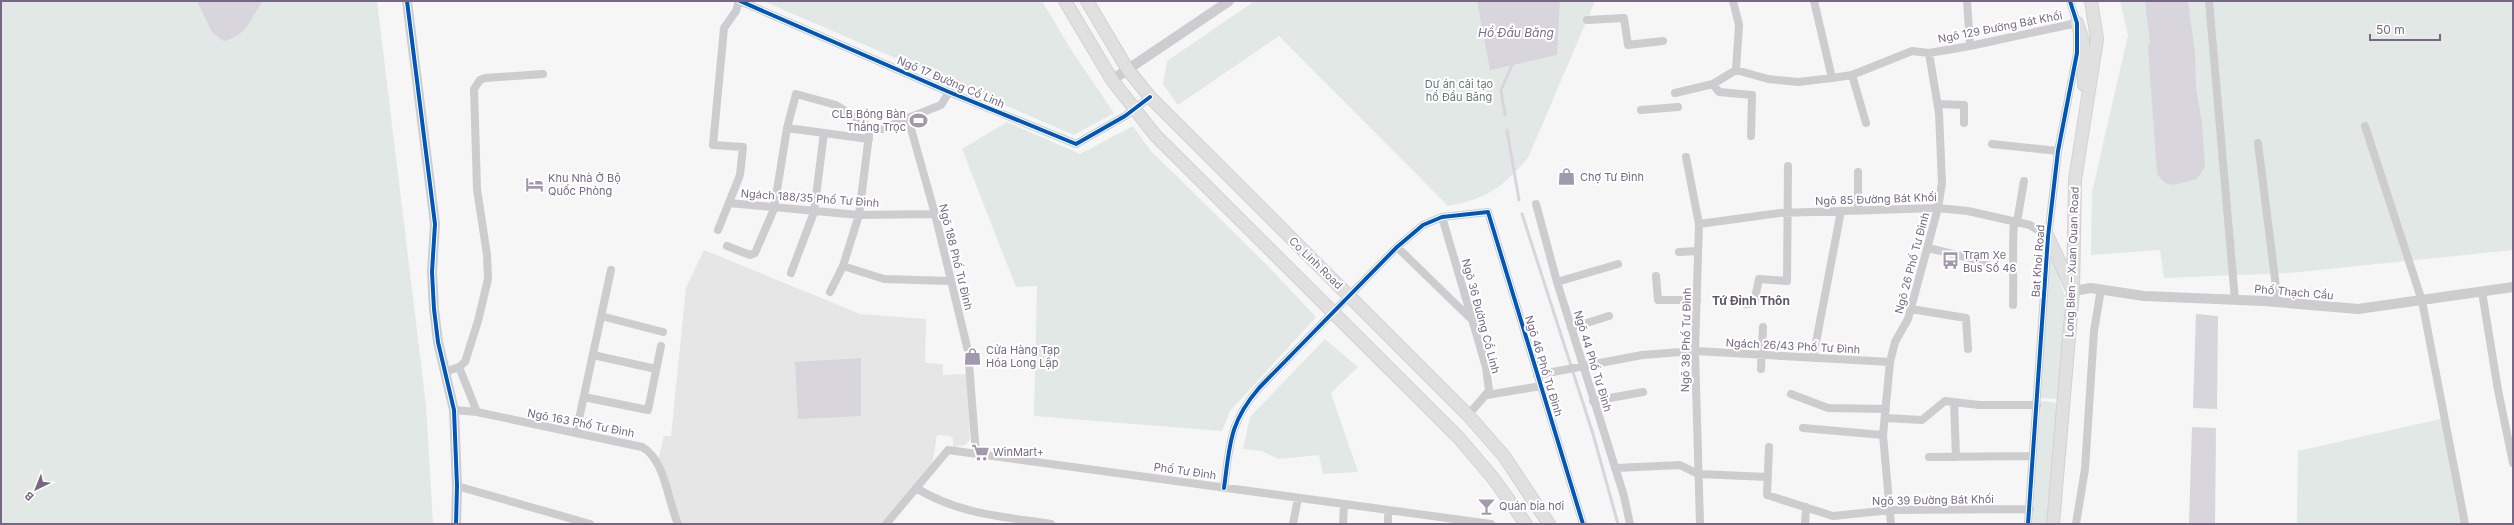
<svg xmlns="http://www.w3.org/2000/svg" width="2514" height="525" viewBox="0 0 2514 525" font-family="Inter,sans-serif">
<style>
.built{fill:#e6e6e7}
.green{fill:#e2e8e6}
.water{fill:#d8d5dd}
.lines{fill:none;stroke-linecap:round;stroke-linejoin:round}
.stream{stroke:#d8d5dd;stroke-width:3}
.primary-casing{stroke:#d2d2d3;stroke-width:14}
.minor{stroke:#cdccce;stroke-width:8}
.tertiary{stroke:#cdccce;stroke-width:10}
.primary{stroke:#e1e0e1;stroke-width:12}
.cycleway-casing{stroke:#fff;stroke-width:6}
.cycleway{stroke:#0057b8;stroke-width:4}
.labels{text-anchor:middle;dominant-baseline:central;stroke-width:4;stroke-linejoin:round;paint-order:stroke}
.street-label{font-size:11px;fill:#766784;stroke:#fff}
.park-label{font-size:11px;fill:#657b79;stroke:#fff}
.poi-label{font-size:11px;fill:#766784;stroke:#fff;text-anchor:start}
.water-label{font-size:12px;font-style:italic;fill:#786d8e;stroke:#fff}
.neighbourhood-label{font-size:12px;font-weight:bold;fill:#5f5469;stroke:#fff}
</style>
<rect width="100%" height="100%" fill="#f5f6f5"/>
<!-- built -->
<path class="built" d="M 704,250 L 860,314 L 926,319 L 925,363 L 943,364 L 943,375 L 967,374 L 970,440 L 965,445 L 953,447 L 953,439 L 950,436 L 937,435 L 933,460 L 929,467 L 881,524 L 680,524 L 658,461 L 664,436 L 671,436 L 686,288 Z"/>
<!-- green -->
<path class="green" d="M 1,1 L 377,1 L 426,405 L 433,524 L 1,524 Z
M 763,1 L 1042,1 L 1070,48 L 1114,113 L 1074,135 Z
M 1255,1 L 1595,1 L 1528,158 C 1503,187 1487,199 1448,206 L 1279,36 L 1178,105 L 1163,84 L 1167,61 Z
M 2120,1 L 2513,1 L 2513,250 L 2289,273 L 2164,278 L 2160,250 L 2091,255 L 2092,192 L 2128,35 Z
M 1007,122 L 1080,154 L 1133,126 L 1150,150 L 1268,266 L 1316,317 L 1230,411 L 1222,431 L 1034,416 L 1037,286 L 1016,287 L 962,149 Z
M 2049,249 L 2065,296 L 2059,399 L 2041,398 Z
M 1325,339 L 1358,367 L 1331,393 L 1358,472 L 1323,474 L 1319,455 L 1278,459 L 1262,451 L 1243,449 L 1250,417 Z
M 2041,401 L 2059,403 L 2046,524 L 2032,524 Z
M 2445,418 L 2466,524 L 2297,524 L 2298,451 Z"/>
<!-- water -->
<path class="water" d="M 197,1 L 263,1 C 251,17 246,38 223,41 L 212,32 Z
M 1477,1 L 1560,1 L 1557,55 L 1490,70 Z
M 2145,1 L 2188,1 L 2195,53 L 2196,88 L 2202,123 L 2205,167 L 2197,179 L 2173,185 L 2165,183 L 2157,174 L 2148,47 L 2150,42 Z
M 2196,314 L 2218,316 L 2217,409 L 2193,408 Z
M 861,358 L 861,416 L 798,419 L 795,362 Z
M 2192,427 L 2216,428 L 2215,524 L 2189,524 Z"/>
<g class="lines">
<!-- stream -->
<path class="stream" d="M 1505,115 L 1501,90 L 1512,65
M 1507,130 L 1519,200
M 1522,214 L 1593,434 L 1618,524"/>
<defs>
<path id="primary" d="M 1065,1 L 1112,80 L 1155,135 L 1459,438 L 1493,478 L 1526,524
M 1087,1 L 1128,70 L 1150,97 L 1468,415 L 1504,456 L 1549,524
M 2077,23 L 2083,41 L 2084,85
M 2048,237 L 2071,287
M 2053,524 L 2073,291 L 2075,180 L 2097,39 L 2091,1"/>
</defs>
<!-- primary casing -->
<use href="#primary" class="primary-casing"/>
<!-- minor -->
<path class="minor" d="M 740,1 L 949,92 L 1076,144 L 1125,116 L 1150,97
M 1733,1 L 1739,25 L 1736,70
M 1814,1 L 1832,78
M 1967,1 L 1970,46
M 2209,1 L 2235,300
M 1587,20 L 1624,18 L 1628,45 L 1663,41
M 1852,75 L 1866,123
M 1713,84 L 1719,92 L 1752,95 L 1751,136
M 949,92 L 941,105 L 908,118 L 935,214 L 968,351 L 976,454
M 1675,93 L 1713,84 L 1736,70 L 1768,79 L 1798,82 L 1832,78 L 1852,75 L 1912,51 L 1929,53 L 1970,46 L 2077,23
M 1938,104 L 1964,105 L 1964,123
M 1641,110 L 1678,107
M 2365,126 L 2422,301 L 2465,524
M 870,127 L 859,215 L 843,266 L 884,279 L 950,281
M 787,128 L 869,139
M 2258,143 L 2278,303
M 1992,144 L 2058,151
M 1686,157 L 1699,224 L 1695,351 L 1700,524
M 729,203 L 859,215 L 935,214
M 1536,204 L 1557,282 L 1624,496 L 1630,524
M 1858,210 L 1858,172
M 1442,217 L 1486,367 L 1489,391 L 1468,415
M 2017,222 L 2024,181
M 1699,224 L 1780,213 L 1938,208 L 1968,211 L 2030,225 L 2048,237
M 718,230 L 740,175 L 743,147 L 713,145 L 724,28 L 736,11 L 739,1
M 727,246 L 750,255 L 755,253 L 774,209 L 787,128 L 796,94 L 836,105 L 870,127 L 883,129 L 908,118
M 1397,247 L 1470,318
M 1928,248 L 1986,262
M 1679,252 L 1698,251
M 791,273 L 814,212 L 824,133
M 1656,276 L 1658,300 L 1697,300
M 1557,282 L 1618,264
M 830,292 L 843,266
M 2482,292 L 2498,390 L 2513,463
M 1746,304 L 1754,303 L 1759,279 L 1787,281 L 1788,166
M 2013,305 C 2014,276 2012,250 2014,222
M 1911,309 L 1966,318 L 1968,349
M 601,316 L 663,332
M 1571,328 L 1609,316
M 593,355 L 656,369
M 1813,358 L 1841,211
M 459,367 L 477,412
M 1761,369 L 1763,327
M 445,372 L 459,367 L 465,362 L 478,321 L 488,279 L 487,255 L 477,189 L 474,89 L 480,80 L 485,78 L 543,74
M 1537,375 L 1642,355 L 1695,351 L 1890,362
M 1791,394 L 1828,408 L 1886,409
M 1487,395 L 1541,386
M 584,397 L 648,410 L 661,346
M 1593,401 L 1643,392
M 1954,402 L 1956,457
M 454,410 L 477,412 L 642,447 C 665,459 668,502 678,524
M 1886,418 L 1922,420 L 1945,401 L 1979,405 L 2037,405
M 1803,428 L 1883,435
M 576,433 L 611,270
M 1769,447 L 1767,495 L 1833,516 L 1891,510 L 2030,509
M 1929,457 L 2033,456
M 1615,468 L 1680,465 L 1698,474 L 1768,477
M 457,486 L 590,524
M 916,488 C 961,515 1000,516 1051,524
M 1224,488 C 1230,444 1229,423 1259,388 L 1397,247 L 1423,225 L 1442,217 L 1488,212 L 1583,524
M 886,524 L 948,450 L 1491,524
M 1293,524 L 1298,498
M 1343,524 L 1344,504
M 1388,524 L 1388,510
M 1805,524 L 1806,507
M 1891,524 L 1883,435 L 1890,362 L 1895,342 L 1908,319 L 1938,208 L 1942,183 L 1939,113 L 1929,53
M 2028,524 L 2048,237 L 2058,151 L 2077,53 L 2077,23 L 2070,1
M 2076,524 L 2085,469 L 2094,331 L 2101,289"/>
<!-- tertiary -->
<path class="tertiary" d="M 407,1 L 435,224 L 432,272 L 434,309 L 438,342 L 454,410 L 457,486 L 456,524
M 1112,80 L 1229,1
M 2073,291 L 2091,288 L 2144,296 L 2264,301 L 2358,309 L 2513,287"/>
<!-- primary -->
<use href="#primary" class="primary"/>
<defs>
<path id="cycleway" d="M 407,1 L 435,224 L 432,272 L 434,309 L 438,342 L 454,410 L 457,486 L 456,524
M 740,1 L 949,92 L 1076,144 L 1125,116 L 1150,97
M 1224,488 C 1230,444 1229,423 1259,388 L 1397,247 L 1423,225 L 1442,217 L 1488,212 L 1583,524
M 2028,524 L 2048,237 L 2058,151 L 2077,53 L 2077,23 L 2070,1"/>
</defs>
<!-- cycleway casing -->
<use href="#cycleway" class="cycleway-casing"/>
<!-- cycleway -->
<use href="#cycleway" class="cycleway"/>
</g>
<!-- icons -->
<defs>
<symbol id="stadium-bare" viewBox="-9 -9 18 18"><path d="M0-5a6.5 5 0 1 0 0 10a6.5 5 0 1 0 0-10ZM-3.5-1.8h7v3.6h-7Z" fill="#a299ac" stroke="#fff" stroke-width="2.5" paint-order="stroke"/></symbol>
<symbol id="shop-bare" viewBox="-9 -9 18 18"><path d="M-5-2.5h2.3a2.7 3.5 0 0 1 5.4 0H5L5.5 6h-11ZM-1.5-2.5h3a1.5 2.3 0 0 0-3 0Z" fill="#a299ac" stroke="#fff" stroke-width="2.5" paint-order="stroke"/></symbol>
<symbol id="hotel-bare" viewBox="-9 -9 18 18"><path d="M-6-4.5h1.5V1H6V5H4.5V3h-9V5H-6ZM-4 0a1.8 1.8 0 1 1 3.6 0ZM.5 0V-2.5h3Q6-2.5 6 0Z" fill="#a299ac" stroke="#fff" stroke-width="2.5" paint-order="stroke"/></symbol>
<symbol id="bus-bare" viewBox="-9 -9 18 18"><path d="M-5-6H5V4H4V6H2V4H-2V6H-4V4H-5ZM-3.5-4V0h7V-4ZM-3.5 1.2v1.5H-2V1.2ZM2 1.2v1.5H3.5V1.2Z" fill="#a299ac" stroke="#fff" stroke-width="2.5" paint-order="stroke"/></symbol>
<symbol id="supermarket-bare" viewBox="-9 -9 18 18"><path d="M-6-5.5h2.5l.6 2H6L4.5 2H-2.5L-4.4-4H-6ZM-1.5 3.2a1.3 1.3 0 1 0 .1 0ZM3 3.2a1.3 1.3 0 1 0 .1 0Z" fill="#a299ac" stroke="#fff" stroke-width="2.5" paint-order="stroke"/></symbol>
<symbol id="bar-bare" viewBox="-9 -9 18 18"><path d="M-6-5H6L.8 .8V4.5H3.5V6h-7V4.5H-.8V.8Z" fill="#a299ac" stroke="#fff" stroke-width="2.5" paint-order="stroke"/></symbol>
</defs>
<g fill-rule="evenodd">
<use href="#stadium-bare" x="906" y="108" width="25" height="25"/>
<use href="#shop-bare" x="1554" y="164" width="25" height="25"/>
<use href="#hotel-bare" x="522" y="172" width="25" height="25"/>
<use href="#bus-bare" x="1938" y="248" width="25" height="25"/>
<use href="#shop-bare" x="960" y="344" width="25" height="25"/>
<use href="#supermarket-bare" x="968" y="440" width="25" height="25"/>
<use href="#bar-bare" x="1474" y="494" width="25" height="25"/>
</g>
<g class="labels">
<!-- street labels -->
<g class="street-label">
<text transform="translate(2000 27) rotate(-11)">Ngõ 129 Đường Bát Khối</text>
<text transform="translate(951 82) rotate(23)">Ngõ 17 Đường Cổ Linh</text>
<text transform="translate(810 198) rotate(4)">Ngách 188/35 Phố Tư Đình</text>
<text transform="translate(1876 199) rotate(-2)">Ngõ 85 Đường Bát Khối</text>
<text transform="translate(956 257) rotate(76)">Ngõ 188 Phố Tư Đình</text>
<text transform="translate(2038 261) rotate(-86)">Bat Khoi Road</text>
<text transform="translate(2072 262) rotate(-88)">Long Bien – Xuan Quan Road</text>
<text transform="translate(1316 263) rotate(44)">Co Linh Road</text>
<text transform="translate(1912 263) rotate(-75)">Ngõ 26 Phố Tư Đình</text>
<text transform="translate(2294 292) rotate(5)">Phố Thạch Cầu</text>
<text transform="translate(1481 316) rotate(75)">Ngõ 36 Đường Cổ Linh</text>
<text transform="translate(1686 340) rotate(-89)">Ngõ 38 Phố Tư Đình</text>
<text transform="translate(1793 346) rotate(3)">Ngách 26/43 Phố Tư Đình</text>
<text transform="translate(1593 361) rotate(73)">Ngõ 44 Phố Tư Đình</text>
<text transform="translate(1544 366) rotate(73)">Ngõ 46 Phố Tư Đình</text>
<text transform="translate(581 423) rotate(11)">Ngõ 163 Phố Tư Đình</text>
<text transform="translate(1185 471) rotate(8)">Phố Tư Đình</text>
<text transform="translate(1933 500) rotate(-1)">Ngõ 39 Đường Bát Khối</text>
</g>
<!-- park labels -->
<g class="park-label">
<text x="1459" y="84">Dự án cải tạo<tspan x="1459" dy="13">hồ Đầu Băng</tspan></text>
</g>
<!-- poi labels -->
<g class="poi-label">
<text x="906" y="114" text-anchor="end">CLB Bóng Bàn<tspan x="906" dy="13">Thắng Trọc</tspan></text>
<text x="1580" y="177">Chợ Tư Đình</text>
<text x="548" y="178">Khu Nhà Ở Bộ<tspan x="548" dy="13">Quốc Phòng</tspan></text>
<text x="1963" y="255">Trạm Xe<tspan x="1963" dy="13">Bus Số 46</tspan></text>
<text x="986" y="350">Cửa Hàng Tạp<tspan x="986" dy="13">Hóa Long Lập</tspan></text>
<text x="993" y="452">WinMart+</text>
<text x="1499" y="506">Quán bia hơi</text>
</g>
<!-- water labels -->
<g class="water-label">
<text x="1516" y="32">Hồ Đầu Băng</text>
</g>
<!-- neighbourhood labels -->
<g class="neighbourhood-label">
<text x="1751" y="300">Tứ Đỉnh Thôn</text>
</g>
</g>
<!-- border -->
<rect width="2514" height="525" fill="none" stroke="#766784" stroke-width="4"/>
<!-- north arrow -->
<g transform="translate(36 489) rotate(223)" stroke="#ffffff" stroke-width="3" paint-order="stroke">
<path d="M0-3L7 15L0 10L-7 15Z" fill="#766784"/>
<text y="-6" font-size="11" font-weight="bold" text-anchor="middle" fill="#766784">B</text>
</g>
<!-- scale -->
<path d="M2370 34v6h70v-6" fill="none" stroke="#766784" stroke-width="2"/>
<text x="2376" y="34" font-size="12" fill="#766784" stroke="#ffffff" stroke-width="3" paint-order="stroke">50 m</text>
</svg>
